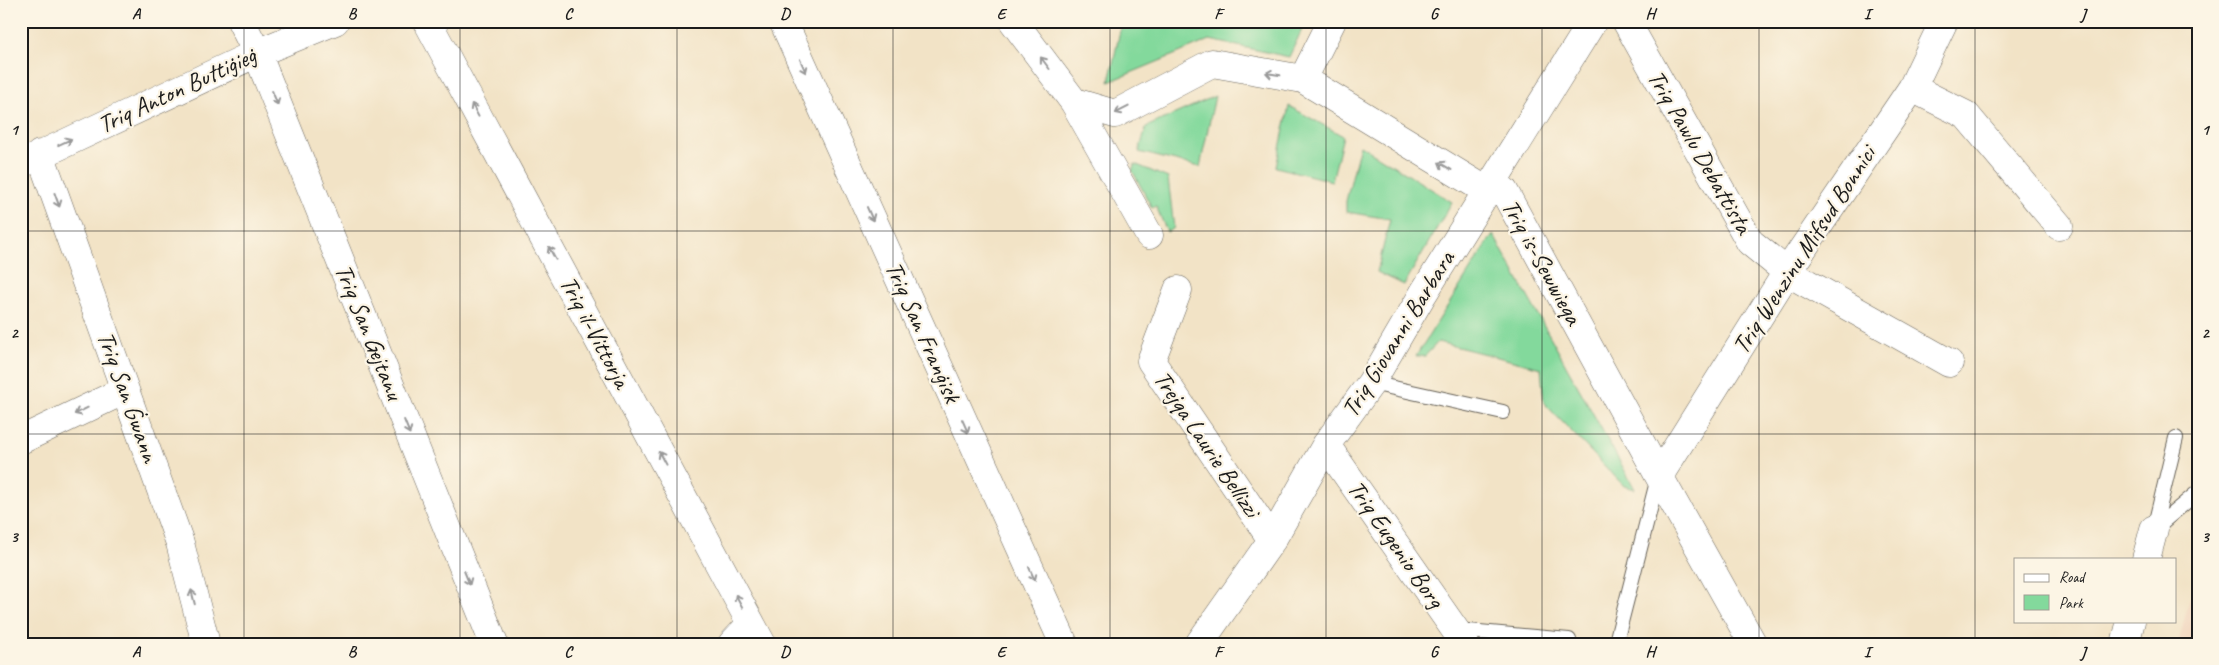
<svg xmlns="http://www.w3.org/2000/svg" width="2219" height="665" viewBox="0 0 2219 665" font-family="Caveat,sans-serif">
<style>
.built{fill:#f1d5bd}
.green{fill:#83d99c;stroke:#507a5c}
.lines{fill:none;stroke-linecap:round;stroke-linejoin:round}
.service-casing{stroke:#676258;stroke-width:16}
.minor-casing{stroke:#676258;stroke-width:29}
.service{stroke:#fff;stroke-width:14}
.minor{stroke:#fff;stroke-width:28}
.oneway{stroke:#999}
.grid{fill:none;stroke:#1c1c1c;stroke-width:1;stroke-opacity:0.55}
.labels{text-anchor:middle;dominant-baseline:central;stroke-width:4.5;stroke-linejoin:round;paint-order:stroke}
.street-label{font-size:25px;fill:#1c1c1c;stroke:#fcf5e5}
.neatline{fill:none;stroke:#1c1c1c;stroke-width:2}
.grid-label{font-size:16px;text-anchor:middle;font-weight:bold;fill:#1c1c1c}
</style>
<rect width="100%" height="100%" fill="#fcf5e5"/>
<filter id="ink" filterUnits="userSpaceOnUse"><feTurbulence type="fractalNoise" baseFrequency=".02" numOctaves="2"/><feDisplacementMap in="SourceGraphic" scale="10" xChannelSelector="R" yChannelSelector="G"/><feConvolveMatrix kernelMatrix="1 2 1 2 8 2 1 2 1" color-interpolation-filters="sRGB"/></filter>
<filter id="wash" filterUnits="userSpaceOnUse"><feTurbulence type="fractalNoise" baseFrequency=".0096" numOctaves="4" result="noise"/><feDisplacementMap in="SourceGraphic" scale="20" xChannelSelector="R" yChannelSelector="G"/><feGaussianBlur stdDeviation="1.12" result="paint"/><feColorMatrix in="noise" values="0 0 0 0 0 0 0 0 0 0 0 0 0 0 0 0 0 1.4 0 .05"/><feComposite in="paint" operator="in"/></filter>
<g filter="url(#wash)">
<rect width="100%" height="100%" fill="#f2e3c6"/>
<!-- built -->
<path class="built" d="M 2198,575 L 2198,644 L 2178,644 L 2188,605 Z"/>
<!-- green -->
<path class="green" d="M 1122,21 L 1306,21 L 1289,57 L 1210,40 L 1109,82 Z
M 1215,96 L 1200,167 L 1139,152 L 1146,127 Z
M 1289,106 L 1343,136 L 1332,181 L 1276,167 Z
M 1360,145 L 1452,202 L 1404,285 L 1377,272 L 1390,219 L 1346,212 L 1346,201 Z
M 1135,164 L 1168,178 L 1174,228 L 1167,232 L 1156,206 L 1152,208 L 1132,170 Z
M 1493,234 L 1635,489 L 1624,486 L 1544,403 L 1541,368 L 1438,342 L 1425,356 L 1416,356 Z"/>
</g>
<g filter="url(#ink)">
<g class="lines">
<defs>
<path id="service" d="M 1371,383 L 1503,412
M 2154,529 L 2176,438
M 2154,529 L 2198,492
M 1457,630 L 1569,640
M 1618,634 L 1658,478"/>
<path id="minor" d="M 241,21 L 257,53 L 494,644
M 427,21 L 762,644
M 783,21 L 1064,644
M 1013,21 L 1074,102 L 1149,235
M 1626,21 L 1750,242 L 1787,272 L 1949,363
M 1303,79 L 1332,21
M 1912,88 L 1966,115 L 2059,226
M 1074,102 L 1115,114 L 1212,63 L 1303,79 L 1487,191 L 1504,191 L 1659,476 L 1753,644
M 40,154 L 180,543 L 206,644
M 21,164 L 257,53 L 335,21
M 1178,290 L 1151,361 L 1272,540
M 21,440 L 125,390
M 1326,445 L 1465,644
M 1659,476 L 1787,272 L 1912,88 L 1944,21
M 2146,559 L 2154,529
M 732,644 L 751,624
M 1199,644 L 1272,540 L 1326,445 L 1371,383 L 1423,294 L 1593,21
M 2125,644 L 2131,621"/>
</defs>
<!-- service casing -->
<use href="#service" class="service-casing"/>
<!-- minor casing -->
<use href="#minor" class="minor-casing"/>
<!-- service -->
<use href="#service" class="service"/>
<!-- minor -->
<use href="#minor" class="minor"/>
</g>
<!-- one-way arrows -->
<defs><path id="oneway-shaft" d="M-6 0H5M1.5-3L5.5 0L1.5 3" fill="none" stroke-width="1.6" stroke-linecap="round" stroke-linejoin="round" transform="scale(1.25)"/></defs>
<g class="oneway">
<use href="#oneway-shaft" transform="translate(1045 63) rotate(-127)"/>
<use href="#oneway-shaft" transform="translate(803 66) rotate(66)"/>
<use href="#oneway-shaft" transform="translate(1273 74) rotate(-170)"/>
<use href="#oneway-shaft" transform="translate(275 98) rotate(68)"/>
<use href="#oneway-shaft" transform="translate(475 110) rotate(-118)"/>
<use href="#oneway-shaft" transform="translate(1122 110) rotate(153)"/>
<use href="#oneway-shaft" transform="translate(65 142) rotate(-25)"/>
<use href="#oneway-shaft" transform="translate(1445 166) rotate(-149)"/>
<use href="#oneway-shaft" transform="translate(57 200) rotate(70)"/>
<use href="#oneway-shaft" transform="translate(870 214) rotate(66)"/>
<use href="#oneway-shaft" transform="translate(552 253) rotate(-118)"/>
<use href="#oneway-shaft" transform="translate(81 411) rotate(154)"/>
<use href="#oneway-shaft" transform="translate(965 426) rotate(66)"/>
<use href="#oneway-shaft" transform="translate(407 427) rotate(68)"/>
<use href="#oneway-shaft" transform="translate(662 458) rotate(-118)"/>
<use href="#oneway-shaft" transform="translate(1032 574) rotate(66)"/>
<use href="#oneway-shaft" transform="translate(467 578) rotate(68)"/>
<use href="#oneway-shaft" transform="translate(193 597) rotate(-104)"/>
<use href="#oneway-shaft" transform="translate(739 601) rotate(-118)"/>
</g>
</g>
<!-- grid -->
<path class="grid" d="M 244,21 L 244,644M 460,21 L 460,644M 677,21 L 677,644M 893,21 L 893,644M 1110,21 L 1110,644M 1326,21 L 1326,644M 1542,21 L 1542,644M 1759,21 L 1759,644M 1975,21 L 1975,644M 21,231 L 2198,231M 21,434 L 2198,434"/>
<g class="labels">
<!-- street labels -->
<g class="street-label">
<text transform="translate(177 90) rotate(-25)">Triq Anton Buttiġieġ</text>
<text transform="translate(1700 152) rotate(60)">Triq Pawlu Debattista</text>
<text transform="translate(1804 250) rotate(-57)">Triq Wenzinu Mifsud Bonnici</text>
<text transform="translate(1542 262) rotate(61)">Triq is-Sewwieqa</text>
<text transform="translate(369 332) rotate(68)">Triq San Gejtanu</text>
<text transform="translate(595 332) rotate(62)">Triq il-Vittorja</text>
<text transform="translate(923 332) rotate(66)">Triq San Franġisk</text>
<text transform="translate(1398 334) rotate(-58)">Triq Giovanni Barbara</text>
<text transform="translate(128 397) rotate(70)">Triq San Ġwann</text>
<text transform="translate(1207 444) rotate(56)">Trejqa Laurie Bellizzi</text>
<text transform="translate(1396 544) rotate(55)">Triq Eugenio Borg</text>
</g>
</g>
<!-- margin -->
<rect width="2219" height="665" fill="none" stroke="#fcf5e5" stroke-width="55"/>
<!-- legend -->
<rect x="2014" y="558" width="162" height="65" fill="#fcf5e5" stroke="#a29e95"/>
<rect x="2024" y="574" width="25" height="8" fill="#ffffff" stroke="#a29e95"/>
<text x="2059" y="582" font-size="15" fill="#1c1c1c">Road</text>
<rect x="2024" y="595" width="25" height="15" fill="#83d99c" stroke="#a29e95"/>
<text x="2059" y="608" font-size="15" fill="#1c1c1c">Park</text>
<rect x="28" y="28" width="2164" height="610" class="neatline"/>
<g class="grid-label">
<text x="136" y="19">A</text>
<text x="352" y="19">B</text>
<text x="568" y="19">C</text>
<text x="785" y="19">D</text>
<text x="1001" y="19">E</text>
<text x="1218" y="19">F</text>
<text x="1434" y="19">G</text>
<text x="1650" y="19">H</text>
<text x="1867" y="19">I</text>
<text x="2083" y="19">J</text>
<text x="14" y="135">1</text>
<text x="2205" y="135">1</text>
<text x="14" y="338">2</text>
<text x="2205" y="338">2</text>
<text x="14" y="542">3</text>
<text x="2205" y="542">3</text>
<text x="136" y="657">A</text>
<text x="352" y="657">B</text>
<text x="568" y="657">C</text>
<text x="785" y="657">D</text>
<text x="1001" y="657">E</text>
<text x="1218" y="657">F</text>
<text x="1434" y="657">G</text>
<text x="1650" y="657">H</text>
<text x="1867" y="657">I</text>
<text x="2083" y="657">J</text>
</g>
</svg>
